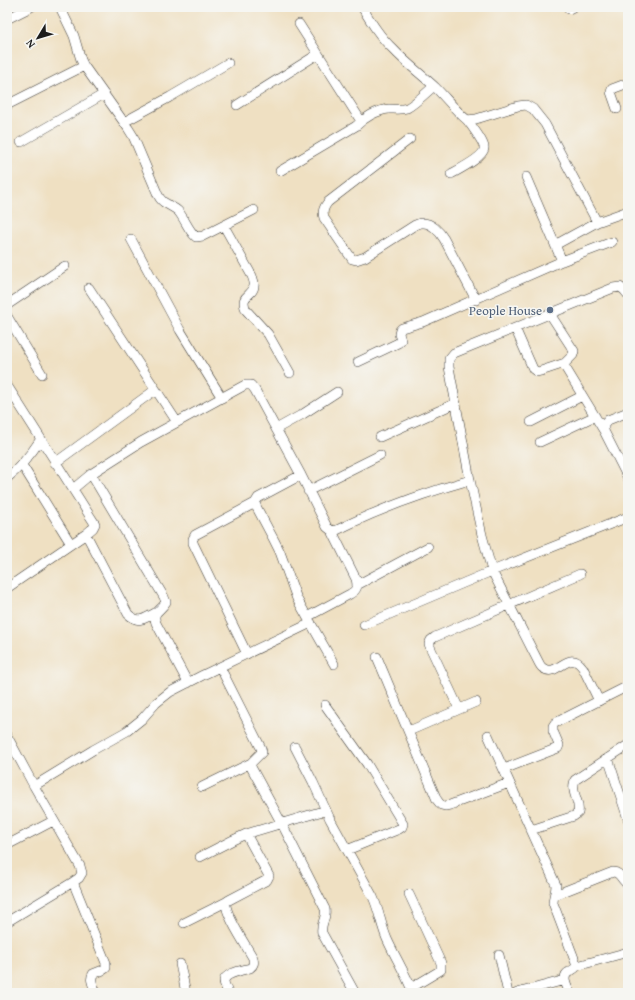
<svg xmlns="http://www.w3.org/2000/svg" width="635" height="1000" viewBox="0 0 635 1000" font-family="'Gentium Book Plus',serif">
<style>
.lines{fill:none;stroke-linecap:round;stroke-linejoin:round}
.street-casing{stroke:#3c3935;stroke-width:10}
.street{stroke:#fff;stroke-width:9}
.service-dot{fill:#5c6f8a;stroke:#f6f6f2;stroke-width:1.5}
.labels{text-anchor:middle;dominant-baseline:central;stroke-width:3;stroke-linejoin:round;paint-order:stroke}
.service-label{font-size:13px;fill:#4e5e75;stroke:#f6f6f2;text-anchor:end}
</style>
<rect width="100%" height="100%" fill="#f6f6f2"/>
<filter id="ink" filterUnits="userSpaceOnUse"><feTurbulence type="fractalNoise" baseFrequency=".025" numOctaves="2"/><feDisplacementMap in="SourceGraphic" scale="8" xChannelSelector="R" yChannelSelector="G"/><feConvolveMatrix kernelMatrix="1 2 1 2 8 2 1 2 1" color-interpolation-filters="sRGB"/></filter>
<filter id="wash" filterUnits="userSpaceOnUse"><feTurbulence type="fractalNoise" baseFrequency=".012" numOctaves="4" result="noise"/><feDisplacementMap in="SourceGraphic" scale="16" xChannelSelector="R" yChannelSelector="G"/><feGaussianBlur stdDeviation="0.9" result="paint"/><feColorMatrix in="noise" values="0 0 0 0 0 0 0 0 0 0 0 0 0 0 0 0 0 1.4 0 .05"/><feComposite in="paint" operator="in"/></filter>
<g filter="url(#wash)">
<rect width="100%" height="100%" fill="#efe0c2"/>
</g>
<g filter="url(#ink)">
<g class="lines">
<defs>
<path id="street" d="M 60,7 L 74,36 L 81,60 L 84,66 L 128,128 L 133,136 L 158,195 C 160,199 162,202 167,204 C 171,207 174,207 178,211 C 185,219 188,230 196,237 L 203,236 L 254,210
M 362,7 C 371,22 380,37 393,49 C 406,63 421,74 435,87 C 446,98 455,110 467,120 L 476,119 L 518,106 L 526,105 L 533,109 L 545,124 L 597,222
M 569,9 L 573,7
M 7,19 L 31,7
M 299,24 L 361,121
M 7,105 L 84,66
M 237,105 L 318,54
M 617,109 L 611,92 L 612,89 L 628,83
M 124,122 L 170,97 L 228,63
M 410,139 L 328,202 C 324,207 322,211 324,218 L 352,259 L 356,260 L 365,257 L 415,225 C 418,224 419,223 422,223 C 431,222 440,232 444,239 L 476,300
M 21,142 L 104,94
M 280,171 L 356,126 C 364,118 377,110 389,109 C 395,109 401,110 407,108 C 415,104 427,92 434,86
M 451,174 C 458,170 486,156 484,147 C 483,141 471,125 467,120
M 526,177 L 562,261
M 224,226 L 252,276 C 253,279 255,283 254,286 C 253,297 239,294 246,310 L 268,334 L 290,373
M 131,239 L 180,330 L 222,398
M 555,245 L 597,222 L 628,211
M 89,288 L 177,422
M 7,305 L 65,266
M 550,314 L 574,351 L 573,355 L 565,363 L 565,367 L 604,431
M 7,316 L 42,374
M 515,328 L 533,369 L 537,372 L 541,371 L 565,363
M 358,362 L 398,343 L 401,340 L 399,334 L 400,330 L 402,328 L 423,322 L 562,261 L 612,242
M 628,412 L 608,420 L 604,425 L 604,431 L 628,478
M 531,422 L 582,396
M 276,429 L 303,414 L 337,392
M 380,437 L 456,403
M 540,442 L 595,416
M 55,463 L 155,390
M 22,465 L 71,544
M 91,474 L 164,597 L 166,602 C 160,612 152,611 156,623 L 188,683
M 301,475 L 258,498 L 255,503 L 257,508 L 274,540 L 280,552 L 297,599 L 334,664
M 7,478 C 21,467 31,454 41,439
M 73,489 L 91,474 L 141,442 L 245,385 L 251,385 L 255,390 L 301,475 L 327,527 L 332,531 L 337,530 C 379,509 424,493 470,480
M 308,491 L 380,455
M 86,534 L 128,614 C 139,624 143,619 155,613
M 357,585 L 428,547
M 7,588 L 86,534 L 93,528 L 95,524 L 8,387
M 307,617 L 350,594 C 357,590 358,587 356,579 L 332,531
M 364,625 L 492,571 L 628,517
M 247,654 L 193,543 L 193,539 L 195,535 L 255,503
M 377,657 L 437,800 L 441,805 L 445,806 L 450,805 L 509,783
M 220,667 L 261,748 L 262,752 L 251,763 L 251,767 L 282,824 L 325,909 C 327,920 320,922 322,933 L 355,993
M 599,701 L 583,668 C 569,647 557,679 543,668 C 541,667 540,665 539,663 L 492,571 L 482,535 L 470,480 L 449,367 L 449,359 L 454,353 L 613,288 L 620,287 L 624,290 L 628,295
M 325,705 L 367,764 L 403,824 L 402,827 L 399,829 L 347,850
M 459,709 L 431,649 L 429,644 L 431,640 L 435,637 L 580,574
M 409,731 L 476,702
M 488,735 L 556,885 C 556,892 553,897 553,903 L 577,966 C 574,970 572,970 569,972 C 561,976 567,987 570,993
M 7,736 L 13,747 L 34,786 L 80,866 L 82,873 L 79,878 L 73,882 L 10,920
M 295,747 L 313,782 L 330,819 L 373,897 C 379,910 381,925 387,939 C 395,957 406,974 413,993
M 608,758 L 628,819
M 504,769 L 558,748 L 559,745 L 553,731 L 553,726 L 555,723 L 628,686
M 34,786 L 93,750 L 127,731 L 142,719 L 156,703 L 170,692 L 203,675 L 311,623
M 202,787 L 251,763
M 531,830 L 574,816 L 578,813 C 581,801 570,794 575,780 L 628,745
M 7,845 L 53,821
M 200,857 L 233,840 L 246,834 L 326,810
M 73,882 L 106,963 L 106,968 L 103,970 L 93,974 C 89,980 94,986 96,993
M 409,894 L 441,963 L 441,970 L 411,988
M 555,895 L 613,872 C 621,872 621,881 628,884
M 184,923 L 226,902
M 499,955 L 508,993
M 180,964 L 186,993
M 577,966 L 628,952
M 228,993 C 227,989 224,985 224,981 C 225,973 243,970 250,968 C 254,965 254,963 253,958 C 247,947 224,913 226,902 L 229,900 L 267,880 L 269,876 L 246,834
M 517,993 L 565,980"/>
</defs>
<!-- street casing -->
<use href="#street" class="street-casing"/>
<!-- street -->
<use href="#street" class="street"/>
</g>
</g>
<!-- markers -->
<circle class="service-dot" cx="550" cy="310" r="4"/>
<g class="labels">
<!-- service labels -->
<g class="service-label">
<text x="542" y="310">People House</text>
</g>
</g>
<!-- margin -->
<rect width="635" height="1000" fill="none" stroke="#f6f6f2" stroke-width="24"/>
<!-- north arrow -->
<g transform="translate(38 38) rotate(232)" stroke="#f6f6f2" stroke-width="3" paint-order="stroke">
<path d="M0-3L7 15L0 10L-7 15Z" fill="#1c1c1c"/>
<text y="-6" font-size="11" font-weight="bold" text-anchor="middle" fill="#1c1c1c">N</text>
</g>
</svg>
